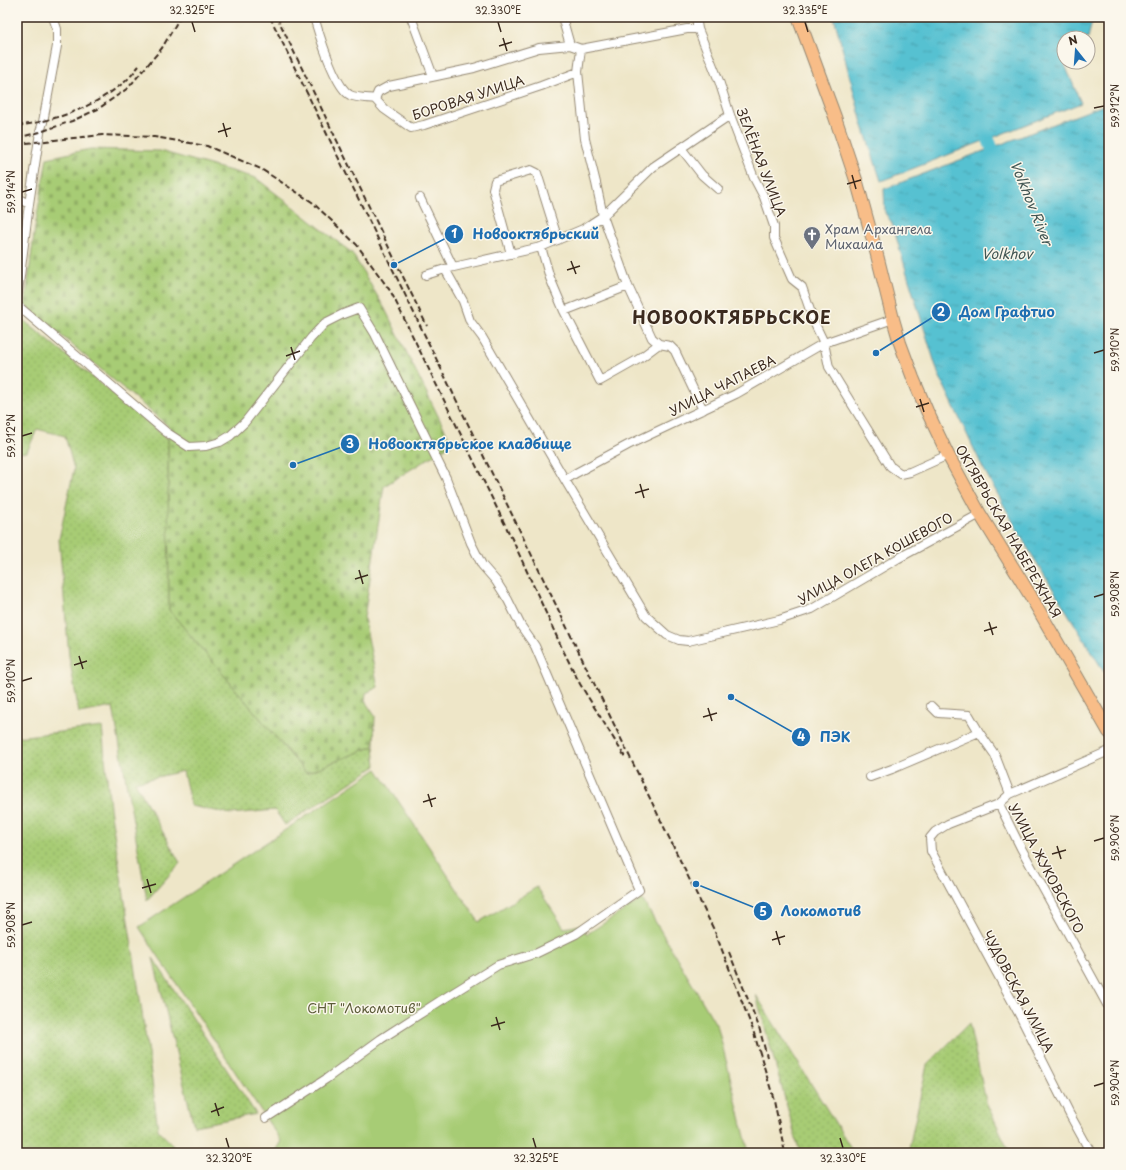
<svg xmlns="http://www.w3.org/2000/svg" width="1126" height="1170" viewBox="0 0 1126 1170" font-family="'Playpen Sans',sans-serif">
<style>
.grass{fill:url(#grass-dots);stroke:#717b4a}
.cemetery{fill:url(#cemetery-stones);stroke:#717b4a}
.garden{fill:#a7cc75;stroke:#717b4a}
.water{fill:url(#water-ripples);stroke:#487678}
.lines{fill:none;stroke-linecap:round;stroke-linejoin:round}
.river{stroke:#56c1d1;stroke-width:13}
.minor-casing{stroke:#948873;stroke-width:10}
.primary-casing{stroke:#948873;stroke-width:14}
.minor{stroke:#fff;stroke-width:8}
.primary{stroke:#f8bd88;stroke-width:12}
.rail{stroke:#3b2a1e;stroke-width:2;stroke-dasharray:6 3;stroke-linecap:butt}
.ticks{fill:none;stroke:#3b2a1e;stroke-width:1.5}
.labels{text-anchor:middle;dominant-baseline:central;stroke-width:3;stroke-linejoin:round;paint-order:stroke}
.street-label{font-size:13px;fill:#3b2a1e;stroke:#fbf7ec}
.worship-label{font-size:13px;fill:#5b616d;stroke:#fbf7ec;text-anchor:start}
.park-label{font-size:13px;fill:#5b5b38;stroke:#fbf7ec}
.water-label{font-size:14px;font-style:italic;fill:#435754;stroke:#fbf7ec}
.district-label{font-size:17px;font-weight:bold;letter-spacing:1px;fill:#3b2a1e;stroke:#fbf7ec}
.leader{fill:none;stroke:#1f6fb2;stroke-width:1.5}
.callout-dot{fill:#1f6fb2;stroke:#fbf7ec;stroke-width:1.5}
.mark-label{font-size:12px;text-anchor:middle;font-weight:bold;fill:#fff}
.callout-label{font-size:14px;text-anchor:middle;font-weight:bold;fill:#1f6fb2;stroke:#fbf7ec;stroke-width:3;stroke-linejoin:round;paint-order:stroke}
.neatline{fill:none;stroke:#3b2a1e;stroke-width:1.5}
.ticks-label{font-size:10px;text-anchor:middle;fill:#3b2a1e}
</style>
<defs>
<pattern id="grass-dots" width="8" height="8" patternUnits="userSpaceOnUse"><rect width="8" height="8" fill="#a7cc75"/><path d="M2 2h.1M6 6h.1" fill="none" stroke="#91af65" stroke-width="1.8" stroke-linecap="round"/></pattern>
<pattern id="cemetery-stones" width="16" height="16" patternUnits="userSpaceOnUse"><rect width="16" height="16" fill="#a7cc75"/><path d="M2 7V4a2 2 0 0 1 4 0v3zM10 15v-3a2 2 0 0 1 4 0v3z" fill="#91af65"/></pattern>
<pattern id="water-ripples" width="26" height="14" patternUnits="userSpaceOnUse"><rect width="26" height="14" fill="#56c1d1"/><path d="M2 4q2-2 4 0t4 0M15 11q2-2 4 0t4 0" fill="none" stroke="#489da9"/></pattern>
</defs>
<rect width="100%" height="100%" fill="#fbf7ec"/>
<filter id="ink" filterUnits="userSpaceOnUse"><feTurbulence type="fractalNoise" baseFrequency=".025" numOctaves="2"/><feDisplacementMap in="SourceGraphic" scale="8" xChannelSelector="R" yChannelSelector="G"/><feConvolveMatrix kernelMatrix="1 2 1 2 8 2 1 2 1" color-interpolation-filters="sRGB"/></filter>
<filter id="wash" filterUnits="userSpaceOnUse"><feTurbulence type="fractalNoise" baseFrequency=".012" numOctaves="4" result="noise"/><feDisplacementMap in="SourceGraphic" scale="16" xChannelSelector="R" yChannelSelector="G"/><feGaussianBlur stdDeviation="0.9" result="paint"/><feColorMatrix in="noise" values="0 0 0 0 0 0 0 0 0 0 0 0 0 0 0 0 0 1.4 0 .05"/><feComposite in="paint" operator="in"/></filter>
<g filter="url(#wash)">
<rect width="100%" height="100%" fill="#eee6c8"/>
<!-- grass -->
<path class="grass" d="M 21,318 L 168,439 L 169,610 L 306,773 L 374,746 L 376,766 L 285,825 L 275,810 L 231,814 L 191,806 L 183,771 L 135,782 L 180,863 L 147,900 L 113,707 L 79,713 L 69,656 L 59,539 L 74,469 L 65,436 L 37,429 L 27,452 L 17,453 L 17,363 Z
M 102,727 L 110,808 L 134,958 L 152,1081 L 158,1130 L 171,1143 L 176,1153 L 17,1153 L 17,737 Z
M 153,958 L 256,1114 L 194,1126 Z
M 756,995 L 854,1153 L 800,1153 Z
M 969,1023 L 986,1102 L 1010,1153 L 908,1153 L 927,1065 Z"/>
<!-- cemetery -->
<path class="cemetery" d="M 90,149 L 160,151 L 256,178 L 352,253 L 385,309 L 452,444 L 384,486 L 364,618 L 378,687 L 366,693 L 365,701 L 375,716 L 374,746 L 306,773 L 169,610 L 168,426 L 25,305 L 35,227 L 47,158 Z"/>
<!-- garden -->
<path class="garden" d="M 377,769 L 479,922 L 537,887 L 564,928 L 581,925 L 587,934 L 642,899 L 718,1028 L 749,1153 L 274,1153 L 281,1141 L 139,927 Z"/>
<!-- water -->
<path class="water" d="M 834,17 L 1093,17 L 1088,38 L 1064,38 L 1064,57 L 1062,58 L 1081,103 L 881,181 L 862,123 Z
M 1109,103 L 1109,680 L 1027,547 L 982,466 L 938,373 L 908,277 L 892,223 L 885,213 L 884,189 Z"/>
<g class="lines">
<!-- river -->
<path class="river" d="M 983,123 L 987,136 L 999,165"/>
</g>
</g>
<g filter="url(#ink)">
<g class="lines">
<defs>
<path id="minor" d="M 314,17 C 319,34 335,87 350,95 C 357,98 367,98 375,99
M 411,17 L 433,76
M 562,17 L 570,45
M 696,17 L 698,29 L 719,81 L 730,115 L 754,178 L 764,197 L 774,226 L 774,238 L 792,279 L 802,287 L 814,322 L 824,343 L 829,367 L 890,466 L 901,474 L 910,472 L 948,455
M 581,49 L 578,72 L 585,139 L 596,183 L 603,216 L 628,286 L 652,338 L 659,344 L 670,346 L 675,351 L 703,410
M 375,99 L 378,92 L 389,86 L 474,68 L 539,48 L 570,45 L 581,49 L 687,29 L 698,29
M 375,99 L 384,109 L 411,128 L 424,125 L 541,86 L 578,72
M 681,148 L 702,175 L 718,189
M 17,198 L 29,204
M 420,198 L 453,267
M 541,247 L 550,278 L 564,311 L 600,381 L 639,359 L 659,344
M 511,254 L 493,189 L 495,181 L 531,170 L 537,173 L 558,240
M 445,269 L 463,301 L 470,321 L 482,337 L 565,480 L 646,616 L 667,635 L 679,640 L 688,641 L 779,620 L 812,609 L 897,559 L 980,514
M 426,275 L 445,269 L 541,247 L 583,229 L 603,216 L 653,167 L 730,115
M 17,300 L 29,204 L 40,132 L 43,122 L 57,46 L 57,29 L 53,17
M 17,305 L 166,432 L 189,447 L 206,446 L 220,442 L 230,436 L 245,422 L 311,338 L 325,323 L 343,314 L 359,308 L 375,334 L 446,478 L 471,543 L 482,565 L 496,581 L 508,600 L 521,626 L 535,646 L 639,890 L 576,934 L 537,953 L 498,965 L 440,1001 L 381,1039 L 326,1079 L 266,1118
M 564,311 L 628,286
M 565,480 L 576,473 L 628,445 L 736,394 L 824,343 L 893,319
M 931,706 L 938,713 L 969,715 L 979,732 L 995,755 L 1010,794 L 999,804 L 1021,848 L 1109,1008
M 870,777 L 892,769 L 979,732
M 1010,794 L 1109,751
M 999,804 L 948,824 L 935,832 L 930,838 L 931,851 L 1018,1012 L 1070,1115 L 1091,1153"/>
<path id="primary" d="M 798,17 L 835,117 L 858,186 L 877,255 L 893,319 L 900,343 L 913,378 L 927,411 L 948,455 L 980,514 L 1030,595 L 1109,732"/>
</defs>
<!-- minor casing -->
<use href="#minor" class="minor-casing"/>
<!-- primary casing -->
<use href="#primary" class="primary-casing"/>
<!-- minor -->
<use href="#minor" class="minor"/>
<!-- primary -->
<use href="#primary" class="primary"/>
<!-- rail -->
<path class="rail" d="M 270,17 L 715,932 L 753,1030 L 774,1100 L 785,1153
M 277,17 L 427,326
M 17,126 C 57,120 90,109 122,84 C 129,79 134,72 139,66
M 17,138 L 40,132 L 72,121 L 98,109 L 128,88 L 162,48 L 180,17
M 17,144 L 102,135 L 154,137 L 207,146 L 261,169 L 312,202 L 357,245 L 391,292 L 514,543 L 561,646 L 580,684 L 625,757
M 729,952 L 759,1027 L 767,1057"/>
</g>
</g>
<!-- ticks -->
<path class="ticks" d="M 192,22 L 195,32M 498,22 L 501,32M 805,22 L 808,32M 503,38 L 507,51M 499,46 L 512,42M 1094,108 L 1104,106M 223,123 L 227,137M 218,132 L 231,128M 852,175 L 856,189M 847,184 L 861,180M 22,192 L 32,189M 571,261 L 576,274M 567,270 L 580,266M 291,347 L 295,360M 1094,353 L 1104,350M 286,356 L 300,351M 920,399 L 924,412M 916,407 L 929,403M 22,436 L 32,433M 640,484 L 644,498M 635,493 L 649,489M 359,570 L 363,584M 355,579 L 368,575M 1094,597 L 1104,594M 989,622 L 993,635M 984,631 L 997,627M 79,656 L 83,669M 74,665 L 87,661M 22,681 L 32,678M 708,708 L 712,721M 703,717 L 717,713M 428,794 L 432,807M 423,802 L 436,798M 1094,841 L 1104,838M 1057,846 L 1061,859M 1052,854 L 1066,850M 147,879 L 151,893M 142,888 L 156,884M 22,925 L 32,922M 776,931 L 780,945M 772,940 L 785,936M 496,1017 L 500,1030M 491,1026 L 505,1022M 1094,1086 L 1104,1083M 215,1103 L 219,1116M 211,1112 L 224,1107M 226,1138 L 229,1148M 533,1138 L 536,1148M 840,1138 L 843,1148"/>
<!-- icons -->
<defs>
<symbol id="church-pin" viewBox="-11 -11 22 30"><path d="M0 17L-7.5 6A9.5 9.5 0 1 1 7.5 6Z" fill="#6b7280" stroke="#fbf7ec"/><path d="M-1.2-6h2.4v3.5h3.3v2.4h-3.3V6h-2.4V-.1h-3.3v-2.4h3.3Z" fill="#fff"/></symbol>
</defs>
<g fill-rule="evenodd">
<use href="#church-pin" x="802" y="225" width="20" height="27"/>
</g>
<g class="labels">
<!-- street labels -->
<g class="street-label">
<text transform="translate(468 97) rotate(-18)">БОРОВАЯ УЛИЦА</text>
<text transform="translate(762 162) rotate(69)">ЗЕЛЁНАЯ УЛИЦА</text>
<text transform="translate(722 385) rotate(-27)">УЛИЦА ЧАПАЕВА</text>
<text transform="translate(1009 531) rotate(60)">ОКТЯБРЬСКАЯ НАБЕРЕЖНАЯ</text>
<text transform="translate(875 558) rotate(-29)">УЛИЦА ОЛЕГА КОШЕВОГО</text>
<text transform="translate(1047 868) rotate(62)">УЛИЦА ЖУКОВСКОГО</text>
<text transform="translate(1019 991) rotate(62)">ЧУДОВСКАЯ УЛИЦА</text>
</g>
<!-- worship labels -->
<g class="worship-label">
<text x="825" y="228">Храм Архангела<tspan x="825" dy="15">Михаила</tspan></text>
</g>
<!-- park labels -->
<g class="park-label">
<text x="364" y="1007">СНТ "Локомотив"</text>
</g>
<!-- water labels -->
<g class="water-label">
<text transform="translate(1032 203) rotate(68)">Volkhov River</text>
<text x="1007" y="253">Volkhov</text>
</g>
<!-- district labels -->
<g class="district-label">
<text x="732" y="317">НОВООКТЯБРЬСКОЕ</text>
</g>
</g>
<!-- callouts -->
<path class="leader" d="M394 265L454 234M876 353L941 312M293 465L350 444M731 697L801 737M696 884L763 911"/>
<g class="callout-dot">
<circle cx="394" cy="265" r="4"/>
<circle cx="876" cy="353" r="4"/>
<circle cx="293" cy="465" r="4"/>
<circle cx="731" cy="697" r="4"/>
<circle cx="696" cy="884" r="4"/>
<circle cx="454" cy="234" r="10"/>
<circle cx="941" cy="312" r="10"/>
<circle cx="350" cy="444" r="10"/>
<circle cx="801" cy="737" r="10"/>
<circle cx="763" cy="911" r="10"/>
</g>
<g class="mark-label">
<text x="454" y="238">1</text>
<text x="941" y="316">2</text>
<text x="350" y="448">3</text>
<text x="801" y="741">4</text>
<text x="763" y="916">5</text>
</g>
<g class="callout-label">
<text x="536" y="239">Новооктябрьский</text>
<text x="1007" y="317">Дом Графтио</text>
<text x="470" y="449">Новооктябрьское кладбище</text>
<text x="835" y="742">ПЭК</text>
<text x="821" y="916">Локомотив</text>
</g>
<!-- margin -->
<rect width="1126" height="1170" fill="none" stroke="#fbf7ec" stroke-width="44"/>
<!-- north arrow -->
<g transform="translate(1076 50) rotate(343)"><circle r="19" fill="#fbf7ec" stroke="#aea59a"/>
<path d="M0-3L7 15L0 10L-7 15Z" fill="#1f6fb2"/>
<text y="-6" font-size="11" font-weight="bold" text-anchor="middle" fill="#3b2a1e">N</text>
</g>
<rect x="22" y="22" width="1082" height="1126" class="neatline"/>
<g class="ticks-label">
<text x="192" y="14">32.325°E</text>
<text x="498" y="14">32.330°E</text>
<text x="805" y="14">32.335°E</text>
<text transform="translate(1115 106) rotate(-90)" y="4">59.912°N</text>
<text transform="translate(11 192) rotate(-90)" y="4">59.914°N</text>
<text transform="translate(1115 350) rotate(-90)" y="4">59.910°N</text>
<text transform="translate(11 436) rotate(-90)" y="4">59.912°N</text>
<text transform="translate(1115 594) rotate(-90)" y="4">59.908°N</text>
<text transform="translate(11 681) rotate(-90)" y="4">59.910°N</text>
<text transform="translate(1115 838) rotate(-90)" y="4">59.906°N</text>
<text transform="translate(11 925) rotate(-90)" y="4">59.908°N</text>
<text transform="translate(1115 1083) rotate(-90)" y="4">59.904°N</text>
<text x="229" y="1162">32.320°E</text>
<text x="536" y="1162">32.325°E</text>
<text x="843" y="1162">32.330°E</text>
</g>
</svg>
